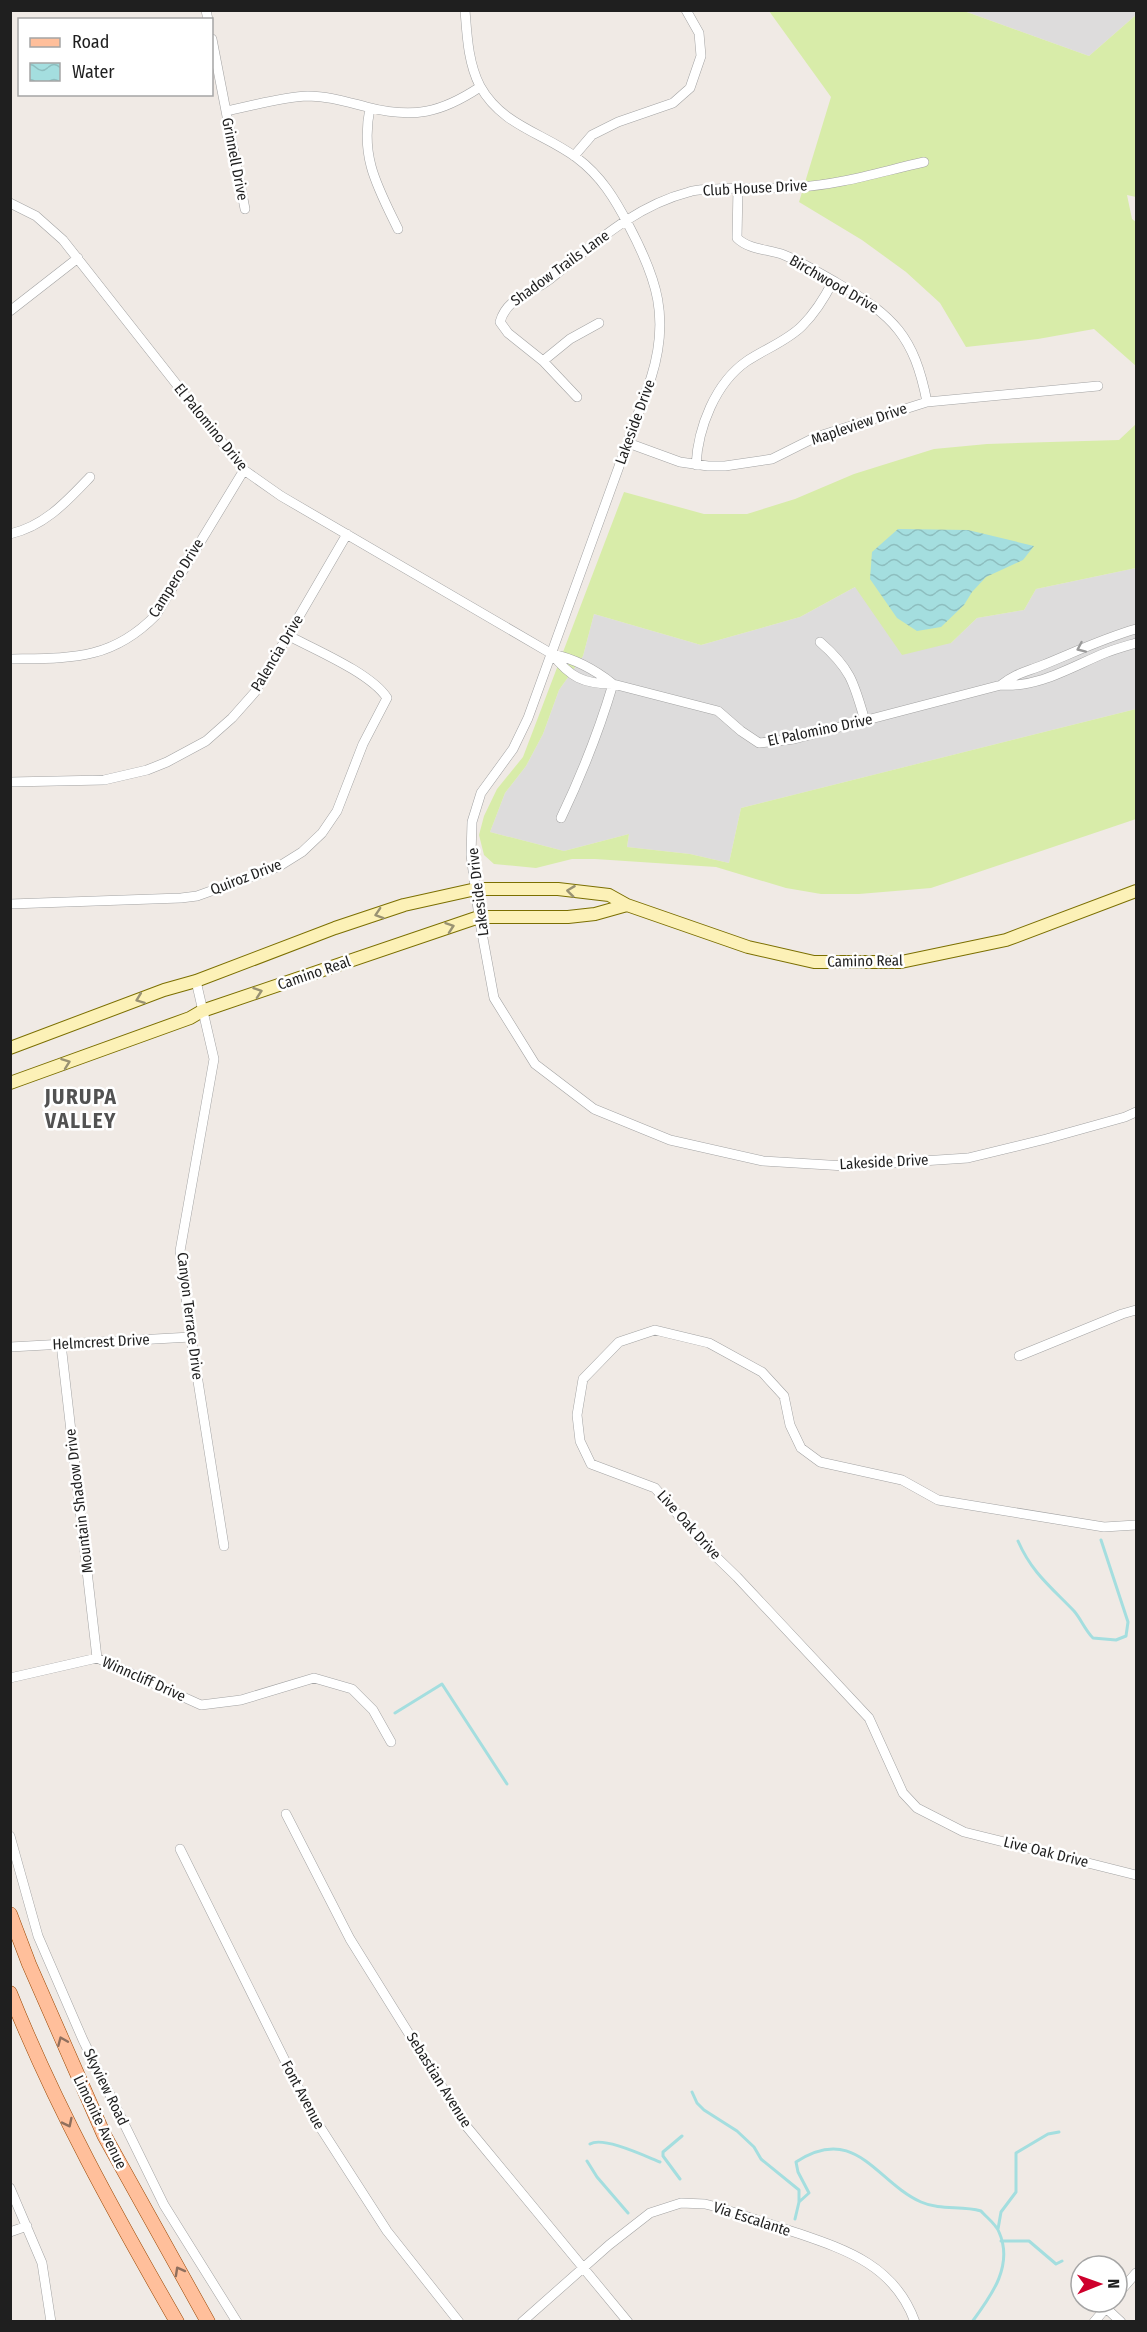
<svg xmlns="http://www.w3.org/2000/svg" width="1147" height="2332" viewBox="0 0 1147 2332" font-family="'Fira Sans Condensed',sans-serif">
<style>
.residential{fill:#dddcdc}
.grass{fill:#d8eca9}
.water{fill:url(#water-waves)}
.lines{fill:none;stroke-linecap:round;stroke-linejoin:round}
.stream{stroke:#a4dedf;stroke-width:3}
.street-casing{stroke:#a3a3a3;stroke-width:10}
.secondary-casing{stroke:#7b6f01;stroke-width:14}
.primary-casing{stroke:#9a4600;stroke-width:15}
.street{stroke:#fff;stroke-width:9}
.secondary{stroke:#fcf1b7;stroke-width:12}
.primary{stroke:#ffbf9b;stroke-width:14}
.oneway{stroke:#9a9a9a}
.oneway2{stroke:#999273}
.oneway3{stroke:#8f6f5d}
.labels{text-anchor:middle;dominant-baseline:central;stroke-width:5;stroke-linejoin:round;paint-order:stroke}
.street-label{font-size:15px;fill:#1f1f1f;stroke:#fff}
.district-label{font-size:21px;font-weight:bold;letter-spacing:1.5px;fill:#525252;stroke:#fff}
</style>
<defs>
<pattern id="water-waves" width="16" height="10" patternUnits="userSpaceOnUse" patternTransform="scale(1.5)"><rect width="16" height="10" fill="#a4dedf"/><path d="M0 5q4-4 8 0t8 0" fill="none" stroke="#8dbebf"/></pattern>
</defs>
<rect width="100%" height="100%" fill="#f0eae5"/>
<!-- residential -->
<path class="residential" d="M 1136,10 L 1136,15 L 1089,56 L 964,11 Z
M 1136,568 L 1136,709 L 741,808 L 729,863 L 690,854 L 627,847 L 629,834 L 564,851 L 490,832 L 505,793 L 526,766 L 543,734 L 559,690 L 583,656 L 594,614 L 701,645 L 800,617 L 855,587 L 951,643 L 977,618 L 1024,610 L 1036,589 Z"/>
<!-- grass -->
<path class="grass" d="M 769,11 L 964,11 L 1089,56 L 1136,15 L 1136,197 L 1127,195 L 1132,219 L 1136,222 L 1136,366 L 1094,329 L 1038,339 L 966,347 L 940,303 L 906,272 L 862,240 L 799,202 L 831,97 Z
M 1136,424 L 1136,568 L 1036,589 L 1024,610 L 977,618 L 951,643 L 902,655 L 855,587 L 800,617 L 701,645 L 594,614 L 583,656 L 559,690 L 543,734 L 526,766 L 505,793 L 490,832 L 564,851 L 629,834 L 627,847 L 690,854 L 729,863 L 741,808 L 1136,709 L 1136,819 L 931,888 L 859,894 L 821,894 L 786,888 L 716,867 L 595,859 L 572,859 L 536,868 L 494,864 L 484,855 L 479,835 L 484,816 L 497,789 L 523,757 L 624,492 L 704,514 L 747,514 L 795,499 L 854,474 L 934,449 L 987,444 L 1119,440 Z"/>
<!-- water -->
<path class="water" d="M 898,529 L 968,530 L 1034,546 L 1023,560 L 986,577 L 972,592 L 964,605 L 941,627 L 917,631 L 897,618 L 870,579 L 872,552 Z"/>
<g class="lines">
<!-- stream -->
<path class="stream" d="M 1018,1541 C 1032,1573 1051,1587 1074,1611 C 1081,1619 1085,1630 1093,1638 L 1116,1640 L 1126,1636 L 1128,1622 L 1101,1540
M 395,1713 L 442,1684 L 507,1784
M 692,2092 L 697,2103 L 704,2110 L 737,2131 L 754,2147 L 761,2159 L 799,2190 L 799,2202
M 590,2144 C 603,2136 645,2156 660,2162
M 587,2161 L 597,2177 L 628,2213
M 680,2179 L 663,2156 L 663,2152 L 682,2136
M 795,2219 L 799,2202 L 809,2193 L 798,2172 L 796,2162 C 856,2123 876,2182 921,2202 C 941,2211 961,2205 981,2211 C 986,2217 996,2224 999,2232 C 1014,2266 991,2296 972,2322
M 998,2229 L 1001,2212 L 1016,2192 L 1016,2153 L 1048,2134 L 1059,2132
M 1001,2241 L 1029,2241 L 1056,2264 L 1062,2261"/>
<defs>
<path id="street" d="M 206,10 L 208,20
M 465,10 C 467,35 468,63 480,86 C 502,126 544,133 577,158 C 601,176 615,199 629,226 C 657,279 670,318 651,378 L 528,718 L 513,749 L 481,793 L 472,822 L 471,855 L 479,917 L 494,998 L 535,1064 L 594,1109 L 670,1140 L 763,1161 L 845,1166 L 968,1158 L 1046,1139 L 1125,1117 L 1136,1112
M 212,39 L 245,209
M 370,108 C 360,157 377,186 398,229
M 226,111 C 252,106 281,97 308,96 C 328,96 347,102 367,107 C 413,119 441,113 480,87
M 574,156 L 592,135 L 618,122 L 673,103 L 690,88 L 701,56 L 699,33 L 686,10
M 738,188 L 737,238 C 749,250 768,249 784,255 C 802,262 819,273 837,283 C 894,316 914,336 927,402
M 10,203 L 36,216 L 63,240 L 244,470 L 281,496 L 552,654 C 576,659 594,669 613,684 C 583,684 570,677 552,654
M 10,311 L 78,258
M 543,361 L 570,339 L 599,323
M 577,397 L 543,361 L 508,333 L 500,322 C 507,297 531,294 550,279 C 593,245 634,206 689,192 C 697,189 707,190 716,189 C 743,187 771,189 798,187 C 840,185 883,171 924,162
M 628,443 L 680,462 L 708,466 L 725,466 L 772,459 L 816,437 L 927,402 L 1098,386
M 696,465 C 698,428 715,383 747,361 C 765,349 787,341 802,326 C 815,313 825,297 833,281
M 10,534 C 45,526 67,501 90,477
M 820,642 C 851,669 854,683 865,721
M 10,659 C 70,658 111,661 156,615 L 244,470
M 1001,685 C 1016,673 1026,672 1043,665 C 1075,652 1104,638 1136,629
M 10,782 L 104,780 L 147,770 L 167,762 L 206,741 L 232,718 L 255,692 L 347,534
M 561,818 C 582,774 599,731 613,684 L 718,711 L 741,731 L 759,743 L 794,739 L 1001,685 C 1038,688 1071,667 1105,653 C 1115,649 1126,646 1136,643
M 10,904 L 181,898 L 197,896 L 278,867 L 302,852 L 322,833 L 337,811 L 363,744 L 387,698 C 372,674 316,650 289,636
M 196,981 L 214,1059 L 180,1251 L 191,1337 L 224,1546
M 61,1344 L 97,1658
M 10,1347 L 191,1337
M 1019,1356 L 1122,1314 L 1136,1310
M 1136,1525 L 1104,1527 L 938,1500 L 902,1480 L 820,1462 L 801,1448 L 790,1425 L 784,1396 L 762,1372 L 709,1343 L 655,1330 L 619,1342 L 583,1379 L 577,1415 L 580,1441 L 591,1464 L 655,1488 L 704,1545 L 737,1577 L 869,1718 L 903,1793 L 917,1808 L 964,1832 L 1136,1875
M 10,1678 L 97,1658 L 201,1705 L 241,1700 L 314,1678 L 352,1689 L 373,1710 L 391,1742
M 286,1814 L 350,1939 L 467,2127 L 628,2322
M 10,1836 L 38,1936 L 83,2040 L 164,2205 L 237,2322
M 180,1849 L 311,2113 L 387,2231 L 459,2322
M 10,2188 L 42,2263 L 51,2322
M 10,2232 L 27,2226
M 1117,2295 L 1136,2273
M 1106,2308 L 1121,2322
M 522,2322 L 609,2245 L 650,2213 L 681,2203 L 705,2204 L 717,2207 C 744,2216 770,2224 797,2233 C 847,2250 895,2266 915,2322
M 1094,2322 L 1111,2302"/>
<path id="secondary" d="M 10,1048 L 164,990 L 196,981 L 335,928 L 404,905 L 476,889 L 558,889 L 609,895 L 627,905 L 748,947 L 814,962 L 901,962 L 1006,940 L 1136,891
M 10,1083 L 190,1018 L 202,1011 L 479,917 L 568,917 L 595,914 L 627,905"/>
<path id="primary" d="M 10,1914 L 29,1964 L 104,2135 L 208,2322
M 10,1993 C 56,2108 115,2214 177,2322"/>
</defs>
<!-- street casing -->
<use href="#street" class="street-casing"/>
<!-- secondary casing -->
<use href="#secondary" class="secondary-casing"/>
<!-- primary casing -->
<use href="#primary" class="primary-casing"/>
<!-- street -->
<use href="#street" class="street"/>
<!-- secondary -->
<use href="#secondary" class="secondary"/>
<!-- primary -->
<use href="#primary" class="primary"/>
</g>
<!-- one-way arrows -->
<defs><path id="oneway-chevron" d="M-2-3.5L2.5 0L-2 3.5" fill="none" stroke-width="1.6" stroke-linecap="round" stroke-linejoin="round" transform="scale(1.5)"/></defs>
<use class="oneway" href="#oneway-chevron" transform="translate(1081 648) rotate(156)"/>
<g class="oneway2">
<use href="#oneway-chevron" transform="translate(571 891) rotate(-173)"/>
<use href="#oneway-chevron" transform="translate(379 914) rotate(162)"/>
<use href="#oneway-chevron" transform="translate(450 927) rotate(-19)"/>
<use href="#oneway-chevron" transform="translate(258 992) rotate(-19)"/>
<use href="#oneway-chevron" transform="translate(140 999) rotate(159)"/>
<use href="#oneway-chevron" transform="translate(66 1063) rotate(-20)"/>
</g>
<g class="oneway3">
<use href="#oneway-chevron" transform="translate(62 2041) rotate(-113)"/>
<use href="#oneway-chevron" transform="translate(68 2123) rotate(64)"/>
<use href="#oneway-chevron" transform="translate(179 2271) rotate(-119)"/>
</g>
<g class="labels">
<!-- street labels -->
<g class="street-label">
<text transform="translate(235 159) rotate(79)">Grinnell Drive</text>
<text transform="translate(755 188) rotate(-3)">Club House Drive</text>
<text transform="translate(560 268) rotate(-36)">Shadow Trails Lane</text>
<text transform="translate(834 284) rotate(30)">Birchwood Drive</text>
<text transform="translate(635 422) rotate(-70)">Lakeside Drive</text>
<text transform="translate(859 424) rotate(-19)">Mapleview Drive</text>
<text transform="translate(211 427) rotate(51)">El Palomino Drive</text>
<text transform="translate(176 578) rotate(-58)">Campero Drive</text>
<text transform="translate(277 653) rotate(-59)">Palencia Drive</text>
<text transform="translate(820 730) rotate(-12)">El Palomino Drive</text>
<text transform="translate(246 877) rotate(-21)">Quiroz Drive</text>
<text transform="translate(478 892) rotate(-97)">Lakeside Drive</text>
<text transform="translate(865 961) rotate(-1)">Camino Real</text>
<text transform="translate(314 973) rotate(-19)">Camino Real</text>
<text transform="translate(884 1162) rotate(-3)">Lakeside Drive</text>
<text transform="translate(190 1316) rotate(83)">Canyon Terrace Drive</text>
<text transform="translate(101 1342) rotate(-3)">Helmcrest Drive</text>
<text transform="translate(79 1501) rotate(-97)">Mountain Shadow Drive</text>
<text transform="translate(689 1525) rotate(48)">Live Oak Drive</text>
<text transform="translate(144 1679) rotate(24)">Winncliff Drive</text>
<text transform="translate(1046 1852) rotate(14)">Live Oak Drive</text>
<text transform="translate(439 2080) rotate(58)">Sebastian Avenue</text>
<text transform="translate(106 2087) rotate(64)">Skyview Road</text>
<text transform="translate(303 2095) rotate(62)">Font Avenue</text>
<text transform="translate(100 2122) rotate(64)">Limonite Avenue</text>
<text transform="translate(752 2219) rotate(18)">Via Escalante</text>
</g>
<!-- district labels -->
<g class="district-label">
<text x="81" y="1097">JURUPA<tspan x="81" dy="24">VALLEY</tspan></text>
</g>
</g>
<!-- border -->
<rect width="1147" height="2332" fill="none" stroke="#1f1f1f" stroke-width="24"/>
<!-- legend -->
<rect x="18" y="18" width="195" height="78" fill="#ffffff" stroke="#a5a5a5" stroke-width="1.5"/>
<rect x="30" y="38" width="30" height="9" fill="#ffbf9b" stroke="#a5a5a5" stroke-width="1.5"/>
<text x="72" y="48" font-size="18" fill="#1f1f1f">Road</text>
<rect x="30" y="63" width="30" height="18" fill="url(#water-waves)" stroke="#a5a5a5" stroke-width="1.5"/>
<text x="72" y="78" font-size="18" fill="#1f1f1f">Water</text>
<!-- north arrow -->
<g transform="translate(1099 2284) rotate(89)"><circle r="28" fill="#ffffff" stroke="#a5a5a5" stroke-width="1.5"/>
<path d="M0-4.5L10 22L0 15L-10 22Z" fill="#ce002c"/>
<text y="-9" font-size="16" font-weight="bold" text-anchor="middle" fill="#1f1f1f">N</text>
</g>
</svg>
